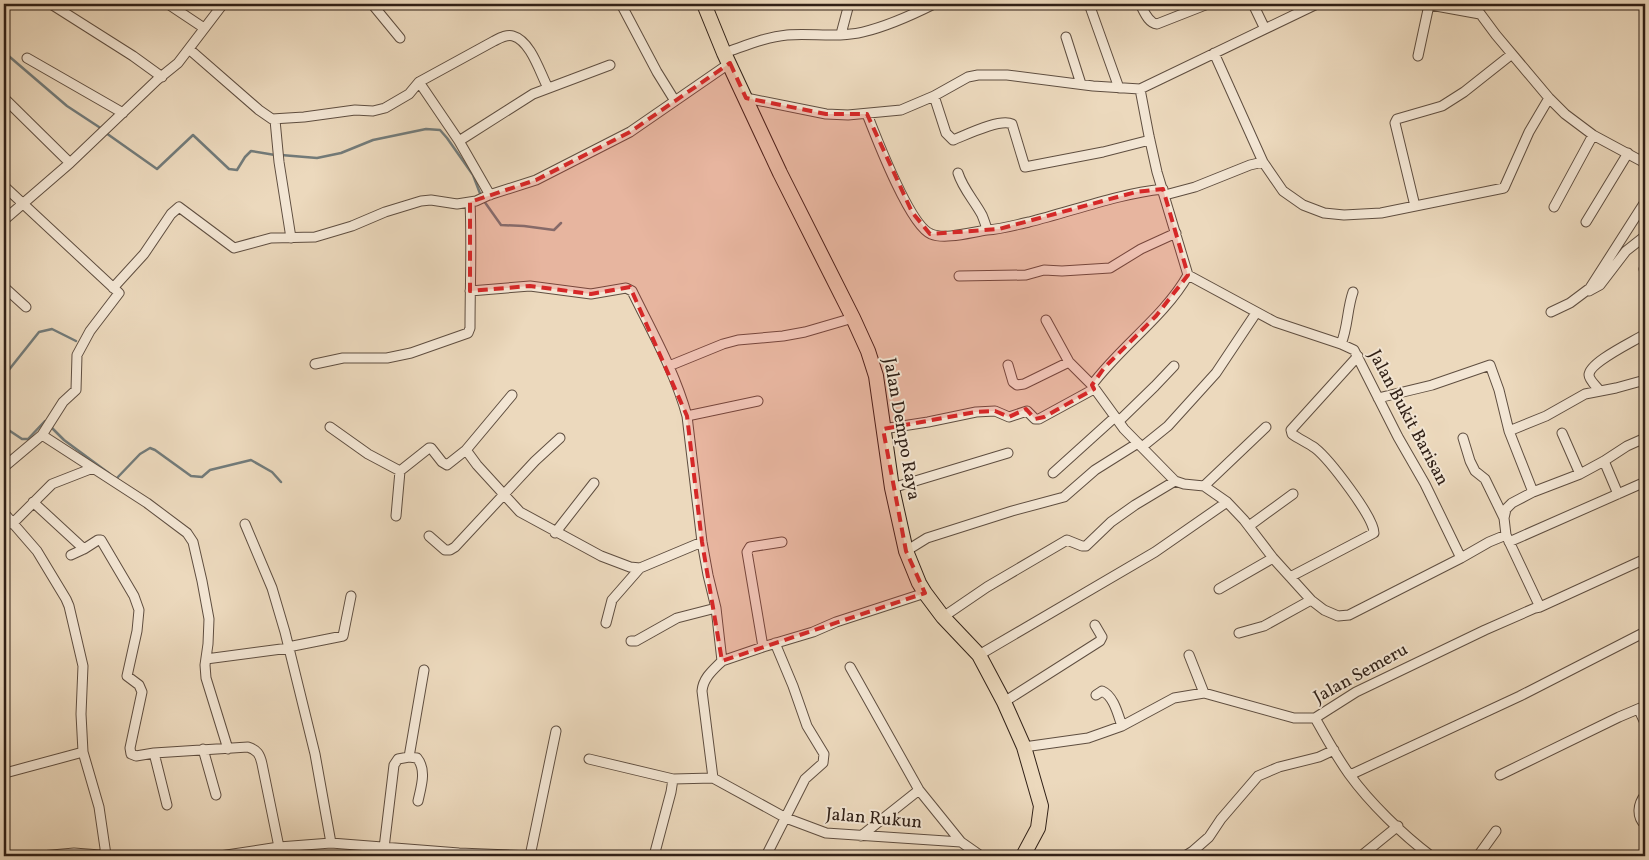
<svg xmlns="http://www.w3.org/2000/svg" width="1649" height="860" viewBox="0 0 1649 860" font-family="Vollkorn,serif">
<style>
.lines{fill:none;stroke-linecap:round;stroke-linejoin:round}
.stream{stroke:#727b7a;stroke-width:2.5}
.street-casing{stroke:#5f4e40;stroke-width:11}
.primary-casing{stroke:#302017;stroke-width:16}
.street{stroke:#f3e6d4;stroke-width:9}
.primary{stroke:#ecd9bd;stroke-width:14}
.marked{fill:#d62828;fill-opacity:0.2;stroke:#d62828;stroke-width:4;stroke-dasharray:10 6;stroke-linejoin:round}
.labels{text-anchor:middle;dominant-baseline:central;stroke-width:4;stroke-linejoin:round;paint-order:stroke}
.street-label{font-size:18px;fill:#302017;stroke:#f3e6d4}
</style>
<rect width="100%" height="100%" fill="#ecd9bd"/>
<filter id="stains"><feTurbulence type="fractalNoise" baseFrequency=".004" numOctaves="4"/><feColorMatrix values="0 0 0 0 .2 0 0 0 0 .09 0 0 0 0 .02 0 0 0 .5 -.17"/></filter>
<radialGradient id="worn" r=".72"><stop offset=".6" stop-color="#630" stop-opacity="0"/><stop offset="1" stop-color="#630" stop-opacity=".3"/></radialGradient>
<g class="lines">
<!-- stream -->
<path class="stream" d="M 4,52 L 67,106 L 102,129
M 106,133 L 157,169 L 193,135 L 229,169 L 237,170 L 245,157 L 251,151 L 275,155
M 281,155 L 317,158 L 341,153 L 373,140 L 426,129 L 440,130 L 447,138 L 473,175 L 481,196
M 484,201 L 501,225 L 524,226 L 554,230 L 561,223
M 4,376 L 39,332 L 52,329 L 76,341
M 4,427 L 22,439 L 28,439 L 45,421 L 64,440 L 110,474
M 116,479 L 140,454 L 150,448 L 155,450 L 191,476 L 202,477 L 210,470 L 251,460 L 272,472 L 281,482"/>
<defs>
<path id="street" d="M 51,4 L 133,56 L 162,77
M 168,4 L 204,28
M 372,4 L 400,38
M 621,4 L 657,72 L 675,101
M 1089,4 L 1119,88
M 1140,4 C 1144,11 1148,23 1157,24 L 1208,4
M 1253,4 L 1265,29
M 1425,4 L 1480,14
M 1473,4 L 1496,35 L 1549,98 L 1565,114 L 1593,135 L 1645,163
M 841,34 L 849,4
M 1066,37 L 1081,84
M 189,49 L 259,110 L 272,119 L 304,117 L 355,110 L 373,111 L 385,108 L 409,94 L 419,82 L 459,141 L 490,195
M 724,53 C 745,46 765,37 787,35 C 812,33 839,38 863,32 C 888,26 912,15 934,4
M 1214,53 L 1263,162 L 1283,191 L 1303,205 L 1324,213 L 1344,215 L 1381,213 L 1504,188 L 1529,132 L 1549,98
M 1418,56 L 1429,5
M 27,58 L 123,113
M 419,82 L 494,41 C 500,38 507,34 513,36 C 531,41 540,73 548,88
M 1140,89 L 1149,136 L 1157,172 L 1188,275 C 1165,316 1120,347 1092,385 L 1124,429 L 1175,481 L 1184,484 L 1204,486 L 1227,502 L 1244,520 L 1273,558 L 1311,600 L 1324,610 L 1338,616 L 1349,615 L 1461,558 L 1489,542 L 1506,535
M 934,96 L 946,133 L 953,140 C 966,135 1000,118 1012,124 L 1025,167 L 1103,152 L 1150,140
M 4,98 L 70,163
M 746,98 L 826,114 L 848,115 L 901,110 L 934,96 L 968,77 L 978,75 L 1007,75 L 1093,86 L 1140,89 L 1317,4
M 867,114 C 876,137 910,226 931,234 C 945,240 972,232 987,230
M 275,120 L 279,162 L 291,238
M 459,141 L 533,94 L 610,65
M 958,173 C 963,189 974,200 982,215 C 984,220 986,225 987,230 C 1002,229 1015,225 1029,222 C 1073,211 1117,194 1163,189
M 4,186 L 119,293 L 90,331 L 77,355 L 76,390 L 63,402 L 42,435 L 147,503 L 187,533 L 193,542 L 202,581 L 209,619 L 208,644 L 205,665 L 206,678 L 228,749
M 1165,195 L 1195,187 L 1250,165 L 1263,162
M 1415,206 L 1395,123 L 1397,119 L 1442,106 L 1464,92 L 1512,54
M 1554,207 L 1593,135
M 4,220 L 70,163 L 157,80 L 178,63 L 223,4
M 1586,222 L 1628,153
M 1645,266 L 1644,269 L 1645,270
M 1188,275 L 1275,322 L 1341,344 L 1354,350 L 1398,437 L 1425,484 L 1461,558
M 959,276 L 1026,275 L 1044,270 L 1062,271 L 1110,268 L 1141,249 L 1176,233
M 4,287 L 26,307
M 113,288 L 144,254 L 171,214 L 179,207 L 234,248 L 271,238 L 315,237 L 352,226 L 385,212 L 421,201 L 431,200 L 457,204 L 476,201 L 489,195 L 536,180 L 630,132 L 730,63
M 470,291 L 530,286 L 591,294 L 626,288 L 632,291 C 652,332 675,372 687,416 L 702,542 L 708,575 L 716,608 L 722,661 L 763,647 L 813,632 L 836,622 L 925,593
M 1589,291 L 1600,285 L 1626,251 L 1645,236
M 1551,312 L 1570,303 L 1590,288 L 1645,202
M 1046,320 L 1069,362 L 1092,385
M 1341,344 C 1348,327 1347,309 1353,292
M 315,364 L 343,358 L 387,358 L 411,353 L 468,333 L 470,328 C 470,286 472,244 470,202
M 1008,365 L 1013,382 L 1017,385 L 1024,384 L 1069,362
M 669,366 L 723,344 L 738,340 L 783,336 L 805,332 L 853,318
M 1600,391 C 1597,387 1589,380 1589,375 C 1589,362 1635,341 1645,334
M 512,395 L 466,450 L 477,465 L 520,512 L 601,556 L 630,567 L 640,568 L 702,542
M 1378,398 L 1432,385 L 1490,365 L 1499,390 L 1509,431 L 1546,416 L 1585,394 L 1616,388 L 1645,380
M 687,416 L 758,401
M 1119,421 L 1155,386 L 1174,366
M 330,427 L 368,454 L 400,471
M 883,429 L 928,422 L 976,412 L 995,411 L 1009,417 L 1027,411 L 1035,419 L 1039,419 L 1094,389
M 1509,431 L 1533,492
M 1562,433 L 1580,474
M 1463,438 L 1470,461 L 1475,471 L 1485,479 L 1504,518
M 1142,447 L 1168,426 L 1216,373 L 1256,313
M 1604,461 L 1618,494
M 4,467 L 42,435
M 1053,473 L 1115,417
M 1204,486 L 1266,427
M 892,488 L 1008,453
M 33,502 L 84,549 L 98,540 L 101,540 L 134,596 L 139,610 L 137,631 L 127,676 L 139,685 L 142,692 L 130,748 L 131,754 L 136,756 L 154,753 L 248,747 C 257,750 260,754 262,764 L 279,847
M 4,513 L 37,551 L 66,599 L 69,606 L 83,666 L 81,714 L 83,752 L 99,807 L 106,855
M 396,516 L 400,471 L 429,448 L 431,448 L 442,462 L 447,465 L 466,450
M 12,524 L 52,484 L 93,468
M 245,524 L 272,588 L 285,632 L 315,754 L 331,843
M 1249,526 L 1293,494
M 555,533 L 594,483
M 429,536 L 445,550 L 450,550 L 455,547 L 535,461 L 560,438
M 1509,542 L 1645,482
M 906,551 L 927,538 L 1012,511 L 1064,497 L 1095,470 L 1138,443
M 71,555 L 84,549
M 1290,577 L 1374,533 C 1374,517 1329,459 1315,448 C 1308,443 1299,439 1292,434 L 1291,430 L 1358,356
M 1219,589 L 1273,558
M 1540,607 L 1506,535 L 1504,518 L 1506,509 L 1512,503 L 1533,492 L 1580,474 L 1604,461 L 1627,446 L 1645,438
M 943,617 L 987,587 L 1067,540 L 1082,546 L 1086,546 L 1111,522 L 1135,505 L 1175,481
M 606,623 L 612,600 L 640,568
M 1239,633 L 1264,626 L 1311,600
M 631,641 L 636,641 L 677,618 L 716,608
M 288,647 L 343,636 L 351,596
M 763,647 L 747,552 L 750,547 L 782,542
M 979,655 L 1155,552 L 1227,502
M 1189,655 L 1204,693
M 206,659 L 289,648
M 850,667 L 919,790 L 961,842
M 1096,695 L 1102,691 C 1114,696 1118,715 1122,726
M 1004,702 L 1100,641 L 1102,637 L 1095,625
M 1639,710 L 1645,723
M 1315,718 C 1326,737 1336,756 1349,774 C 1370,803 1403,835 1431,856
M 1024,747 L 1088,738 L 1122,726 L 1174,698 L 1204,693 L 1294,718 L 1315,718 L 1356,692 L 1485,630 L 1535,608 L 1540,607 L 1645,559
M 203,749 L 216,795
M 154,753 L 167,805
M 409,757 L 417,758 C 427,770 421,787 418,801
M 589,759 L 673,779 L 713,778 L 786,818 L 826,833 L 961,842 L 981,856
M 4,769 L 9,772 L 83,752
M 1350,775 L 1520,696 L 1645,632
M 1500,775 L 1619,717 L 1645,706
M 713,778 L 702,691 C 703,678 713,670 722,661
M 1645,795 C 1638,804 1636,816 1645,825
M 861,836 L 919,790
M 384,848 L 394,765 L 398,759 L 409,757 L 424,670
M 1193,851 L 1209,837 L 1221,819 L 1258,776 L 1279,767 L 1319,757 L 1334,750
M 41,856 L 74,853 L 113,856
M 220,856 L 279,847 L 331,843 L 459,853 L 531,856
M 530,856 L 556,731
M 654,856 L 671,792 L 673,779
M 766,856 L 805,779 L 823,763 L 824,754 L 807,726 L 793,686 L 775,643
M 1185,856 L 1193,851 L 1197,856
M 1361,856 L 1398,826
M 1478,856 L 1496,831"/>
<path id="primary" d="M 704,4 L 724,53 L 780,173 L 853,318 L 868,351 L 876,376 L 892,488 L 906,551 L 919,583 L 925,593 L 943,617 L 979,655 L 1004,702 L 1024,747 L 1041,806 L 1038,828 L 1023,856"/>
</defs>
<!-- street casing -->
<use href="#street" class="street-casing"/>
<!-- primary casing -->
<use href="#primary" class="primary-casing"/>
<!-- street -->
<use href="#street" class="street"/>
<!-- primary -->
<use href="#primary" class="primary"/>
</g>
<!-- marked area -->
<path class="marked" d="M 730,63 L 746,98 L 826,114 L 867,114 L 912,212 L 930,234 L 999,229 L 1136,192 L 1163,189 L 1188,275 L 1156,316 L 1104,368 L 1092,385 L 1094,389 L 1044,417 L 1035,419 L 1026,409 L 1009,417 L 995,411 L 976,412 L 883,429 L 906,551 L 925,593 L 722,661 L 702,542 L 687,416 L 630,287 L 591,294 L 530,286 L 470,291 L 470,202 L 536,180 L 630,132 Z"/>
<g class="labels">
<!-- street labels -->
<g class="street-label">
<text transform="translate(1408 418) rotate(62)">Jalan Bukit Barisan</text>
<text transform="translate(901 429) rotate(80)">Jalan Dempo Raya</text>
<text transform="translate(1361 674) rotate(-29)">Jalan Semeru</text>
<text transform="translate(874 819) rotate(5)">Jalan Rukun</text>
</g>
</g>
<!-- margin -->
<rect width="1649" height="860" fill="none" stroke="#ecd9bd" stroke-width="20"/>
<rect x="5" y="5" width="1639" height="850" fill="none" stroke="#302017" stroke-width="2.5"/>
<rect x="10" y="10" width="1629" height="840" fill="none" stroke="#302017"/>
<rect width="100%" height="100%" filter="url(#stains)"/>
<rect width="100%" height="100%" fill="url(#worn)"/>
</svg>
